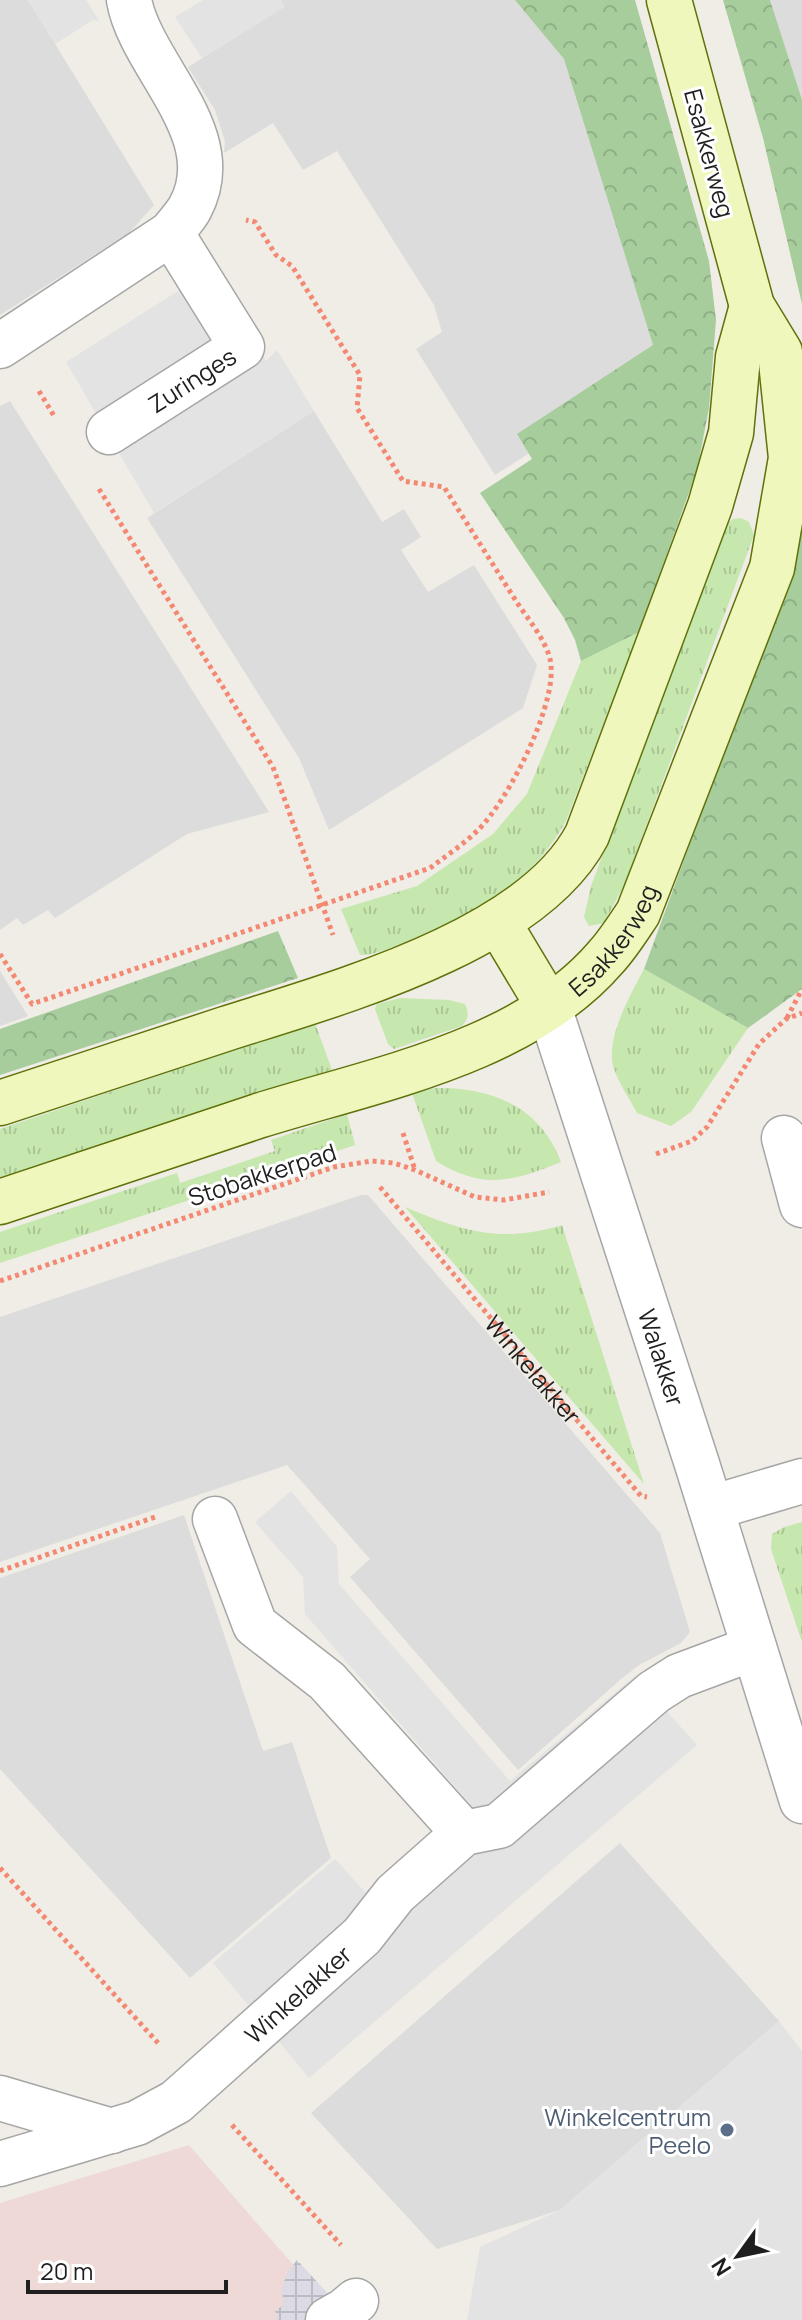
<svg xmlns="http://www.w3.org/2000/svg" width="802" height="2320" viewBox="0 0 802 2320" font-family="Manrope,sans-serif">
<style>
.residential{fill:#dddcdc}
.commercial{fill:#efd9d6}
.grass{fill:url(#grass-tufts)}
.forest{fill:url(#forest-crowns)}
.parking{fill:#e3e3e3}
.plaza{fill:url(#plaza-grid)}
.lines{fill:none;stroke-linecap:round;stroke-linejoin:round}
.street-casing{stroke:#a6a6a6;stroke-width:47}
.secondary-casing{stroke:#60720a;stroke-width:47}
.path{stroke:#f48973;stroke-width:5;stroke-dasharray:4 4;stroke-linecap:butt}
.street{stroke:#fff;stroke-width:44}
.secondary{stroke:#f0f7bd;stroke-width:44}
.service-dot{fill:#5c6f8a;stroke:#fff;stroke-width:3}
.labels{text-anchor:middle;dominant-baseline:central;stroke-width:6;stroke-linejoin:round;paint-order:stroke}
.street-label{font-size:24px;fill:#1f1f1f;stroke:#fff}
.service-label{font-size:24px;fill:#4e5e75;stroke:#fff;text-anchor:end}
</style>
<defs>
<pattern id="grass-tufts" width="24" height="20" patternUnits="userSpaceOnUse" patternTransform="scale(2)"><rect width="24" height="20" fill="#c6e7ae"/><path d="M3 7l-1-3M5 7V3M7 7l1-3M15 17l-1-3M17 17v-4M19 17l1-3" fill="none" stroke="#aac695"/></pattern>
<pattern id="forest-crowns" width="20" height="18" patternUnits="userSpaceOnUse" patternTransform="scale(2)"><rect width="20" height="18" fill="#a7cd9c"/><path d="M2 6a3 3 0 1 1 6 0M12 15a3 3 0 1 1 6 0" fill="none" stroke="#8fb086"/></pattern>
<pattern id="plaza-grid" width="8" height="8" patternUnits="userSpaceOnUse" patternTransform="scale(2)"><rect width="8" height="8" fill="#dbdae5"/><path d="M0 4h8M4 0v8" fill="none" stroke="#bcbbc4"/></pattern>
</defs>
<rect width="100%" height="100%" fill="#efede6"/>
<!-- residential -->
<path class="residential" d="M 0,0 L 28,0 L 154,205 L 129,233 L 0,315 Z
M 281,0 L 530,0 L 629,174 L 659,371 L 495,475 L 416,349 L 442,332 L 434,305 L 337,151 L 303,170 L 273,123 L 224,153 L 225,141 L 215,110 L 188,67 L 284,7 Z
M 758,0 L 802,0 L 802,161 Z
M 10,401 L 269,812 L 187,834 L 55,918 L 48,910 L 23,925 L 17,918 L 0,930 L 0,406 Z
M 314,411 L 382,522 L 404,509 L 421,537 L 401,550 L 428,592 L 474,565 L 537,665 L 523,708 L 329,830 L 299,758 L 147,518 Z
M 0,971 L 28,1016 L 0,1026 Z
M 361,1195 L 368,1195 L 660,1533 L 690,1632 L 681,1643 L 639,1665 L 620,1680 L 518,1770 L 350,1577 L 370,1559 L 287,1465 L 0,1562 L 0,1317 Z
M 184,1515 L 263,1751 L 292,1742 L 331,1858 L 190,1978 L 0,1769 L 0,1578 Z
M 620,1843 L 779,2021 L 560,2210 L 437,2249 L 311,2113 Z"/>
<!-- commercial -->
<path class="commercial" d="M 189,2145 L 341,2320 L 0,2320 L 0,2203 Z"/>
<!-- grass -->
<path class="grass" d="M 741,518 L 749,522 L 754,535 L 625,883 L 604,923 L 589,926 L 584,917 L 591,886 L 727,524 L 733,519 Z
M 639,632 L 566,821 C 531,884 468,922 401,944 C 388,948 373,956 360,955 L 341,909 L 417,886 L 493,834 L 527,794 L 581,661 Z
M 644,969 L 748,1028 L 691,1112 L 671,1126 L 637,1113 C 630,1099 619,1084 614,1069 C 604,1040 631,994 644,969 Z
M 400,998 L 449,1000 L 465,1004 C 469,1013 469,1018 462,1026 L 394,1049 L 388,1044 L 375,1009 L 377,1004 Z
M 315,1023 L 332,1070 L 0,1182 L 0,1129 Z
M 435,1088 C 491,1087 540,1106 561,1162 C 512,1182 483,1190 436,1161 L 412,1093 Z
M 347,1114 L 355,1145 L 0,1263 L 0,1232 L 177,1173 L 180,1183 L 275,1151 L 271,1140 Z
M 405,1207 C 463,1231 500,1244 562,1225 L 644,1484 Z
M 802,1522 L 802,1642 L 771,1549 L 772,1534 L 784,1527 Z"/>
<!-- forest -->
<path class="forest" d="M 515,0 L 635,0 L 709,261 L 716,320 L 709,408 L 697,470 L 639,632 L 581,661 L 575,640 L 564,618 L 480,493 L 532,459 L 517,434 L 653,345 L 564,59 Z
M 723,0 L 770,0 L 802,100 L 802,304 L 763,138 Z
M 802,518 L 802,989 L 748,1028 L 644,969 L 794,560 Z
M 278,931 L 298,978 L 0,1075 L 0,1029 Z"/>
<!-- parking -->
<path class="parking" d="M 28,0 L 86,0 L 99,21 L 93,20 L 55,44 Z
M 203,0 L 281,0 L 285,7 L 202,58 L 175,17 Z
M 208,272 L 266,361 L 277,350 L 314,411 L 154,513 L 66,362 Z
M 291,1491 L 337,1547 L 339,1584 L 510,1781 L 635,1676 L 697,1745 L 309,2078 L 213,1963 L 335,1859 L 365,1892 L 469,1803 L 305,1614 L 303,1577 L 255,1522 Z
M 779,2021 L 802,2051 L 802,2320 L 467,2320 L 480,2247 L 560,2210 Z"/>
<!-- plaza -->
<path class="plaza" d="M 297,2260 L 344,2311 L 353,2320 L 274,2320 L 278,2318 L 275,2311 L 283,2305 L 282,2288 L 287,2273 Z"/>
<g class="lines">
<defs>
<g id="street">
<path d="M 0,346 L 171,233 C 177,225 185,217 190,208 C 230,134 141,67 129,0"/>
<path id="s2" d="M 109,432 L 242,347 L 171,233"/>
<path id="s3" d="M 549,1007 L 697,1464 L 802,1801"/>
<path d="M 784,1138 L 802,1205"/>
<path d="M 711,1508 L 802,1481"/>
<path d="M 215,1519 L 255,1625 L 327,1681 L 464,1833"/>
<path d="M 0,2098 L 112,2131"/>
<path id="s4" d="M 0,2164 L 137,2123 L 176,2102 L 362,1936 L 395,1894 L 464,1833 L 499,1826 L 654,1692 L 679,1676 L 754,1648"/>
<path d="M 328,2320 L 344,2311 L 356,2301"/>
</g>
<g id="secondary">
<path d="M 498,922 L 549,1007"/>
<path d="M 0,1103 C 75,1078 150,1054 225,1029 C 334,994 532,941 587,835 L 710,506 L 731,433 L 738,357 L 752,306"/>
<path id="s5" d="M 0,1202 C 86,1174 172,1144 258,1116 C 372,1080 524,1053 606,957 C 618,944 628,928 638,913 L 772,568 L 791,458 L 780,352 L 752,306 L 669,0"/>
</g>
</defs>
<!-- street casing -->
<use href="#street" class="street-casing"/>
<!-- secondary casing -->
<use href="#secondary" class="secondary-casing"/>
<!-- path -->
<g class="path">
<path d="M 39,391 L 54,416"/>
<path d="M 99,489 L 273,767 L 333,935"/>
<path d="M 0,954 L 32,1004 L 430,868 C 446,856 464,844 478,830 C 508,801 560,700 550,659 C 545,639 528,619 516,601 C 492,563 468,525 444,487 L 403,481 L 357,408 L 360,375 L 292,266 L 276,255 L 255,222 L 246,220"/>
<path d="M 787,1018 L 802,989"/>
<path d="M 403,1133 L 415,1170"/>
<path d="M 656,1154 L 692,1141 L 707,1127 L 759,1044 L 786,1019 L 802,1013"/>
<path id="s1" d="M 380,1187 L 641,1496 L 647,1497"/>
<path d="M 0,1281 L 334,1167 L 372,1161 L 394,1163 L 415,1170 L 475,1197 L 504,1200 L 549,1192"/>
<path d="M 0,1571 L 158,1516"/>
<path d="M 0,1868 L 158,2043"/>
<path d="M 232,2125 L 341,2245"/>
</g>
<!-- street -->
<use href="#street" class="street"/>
<!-- secondary -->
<use href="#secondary" class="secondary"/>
</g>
<!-- markers -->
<circle class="service-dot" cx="727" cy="2130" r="8"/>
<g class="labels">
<!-- street labels -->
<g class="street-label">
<text transform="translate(710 153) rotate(75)">Esakkerweg</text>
<text stroke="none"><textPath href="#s2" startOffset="98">Zuringes</textPath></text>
<text stroke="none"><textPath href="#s5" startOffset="678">Esakkerweg</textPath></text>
<text transform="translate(262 1174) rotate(-18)">Stobakkerpad</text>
<text stroke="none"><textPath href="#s3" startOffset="368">Walakker</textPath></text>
<text stroke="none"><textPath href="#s1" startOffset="238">Winkelakker</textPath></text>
<text stroke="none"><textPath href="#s4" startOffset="350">Winkelakker</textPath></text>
</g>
<!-- service labels -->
<g class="service-label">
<text x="711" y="2116">Winkelcentrum<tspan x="711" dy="28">Peelo</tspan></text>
</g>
</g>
<!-- north arrow -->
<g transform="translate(738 2256) rotate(237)" stroke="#ffffff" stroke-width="6" paint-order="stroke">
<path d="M0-6L14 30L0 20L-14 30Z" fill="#1f1f1f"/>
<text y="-12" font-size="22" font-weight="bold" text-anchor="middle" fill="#1f1f1f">N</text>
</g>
<!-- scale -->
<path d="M28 2280v12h198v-12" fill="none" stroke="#1f1f1f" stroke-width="4"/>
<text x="40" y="2280" font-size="24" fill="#1f1f1f" stroke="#ffffff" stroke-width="6" paint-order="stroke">20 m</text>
</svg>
